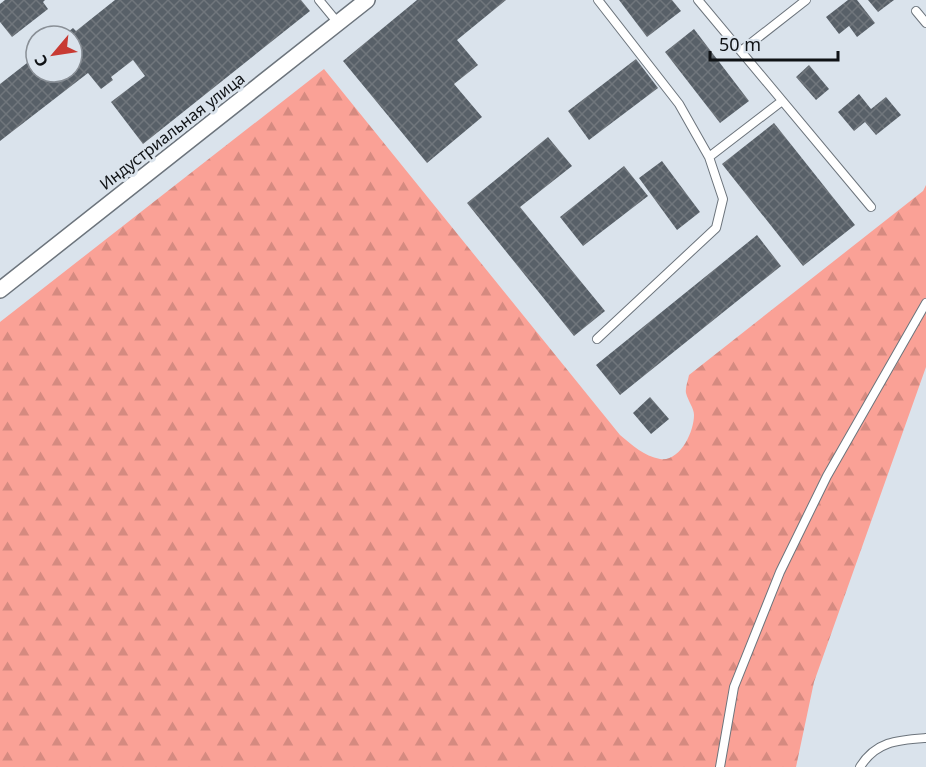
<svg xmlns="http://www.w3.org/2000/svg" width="926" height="767" viewBox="0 0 926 767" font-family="'Noto Sans',sans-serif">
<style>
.forest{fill:url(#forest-firs)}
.building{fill:url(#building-cross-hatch)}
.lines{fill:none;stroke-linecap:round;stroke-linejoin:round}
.lane-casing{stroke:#6c747c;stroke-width:10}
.street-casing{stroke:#6c747c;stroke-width:18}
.lane{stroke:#fff;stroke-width:8}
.street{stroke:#fff;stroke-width:15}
.labels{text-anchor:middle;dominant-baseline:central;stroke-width:6;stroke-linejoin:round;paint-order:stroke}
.street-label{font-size:16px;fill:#0f1215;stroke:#dae3ec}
</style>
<defs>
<pattern id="forest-firs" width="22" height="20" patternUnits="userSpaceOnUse" patternTransform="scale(1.5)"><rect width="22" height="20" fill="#faa196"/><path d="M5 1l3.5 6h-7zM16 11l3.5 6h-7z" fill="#d58a80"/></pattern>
<pattern id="building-cross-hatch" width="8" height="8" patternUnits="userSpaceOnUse" patternTransform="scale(1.5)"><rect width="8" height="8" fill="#586068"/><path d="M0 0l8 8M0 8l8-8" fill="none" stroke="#70767c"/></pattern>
</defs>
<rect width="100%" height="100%" fill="#dae3ec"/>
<!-- forest -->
<path class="forest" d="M 324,69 L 620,435 C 632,445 644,456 660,459 C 680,462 694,432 694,415 C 694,408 688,401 686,393 C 685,388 688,381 689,375 L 923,191 L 926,185 L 926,367 L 814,682 L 796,767 L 0,767 L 0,322 Z"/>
<!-- building -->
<path class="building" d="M 5,0 L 45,0 L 43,2 L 48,9 L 12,37 L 0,22 L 0,4 Z
M 115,0 L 301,0 L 310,11 L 143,144 L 111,102 L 145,76 L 133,60 L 111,77 L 113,80 L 101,89 L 88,73 L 0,141 L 0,84 L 36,56 L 36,72 L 72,72 L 72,36 L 63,36 L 73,28 L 76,31 Z
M 417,0 L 506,0 L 457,40 L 478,65 L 454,84 L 482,117 L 427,163 L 343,61 Z
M 619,0 L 672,0 L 681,11 L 647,37 Z
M 848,0 L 857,0 L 875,23 L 857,37 L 849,26 L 839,34 L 826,17 Z
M 868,0 L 894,0 L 878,12 Z
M 694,29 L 749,101 L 720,123 L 665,52 Z
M 636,59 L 658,88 L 589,140 L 568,111 Z
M 809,65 L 829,89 L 816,100 L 796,77 Z
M 859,94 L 871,109 L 886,97 L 901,115 L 876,135 L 865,122 L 854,131 L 838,112 Z
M 774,123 L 855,225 L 803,266 L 722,164 Z
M 548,137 L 572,166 L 520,207 L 605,311 L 574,336 L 467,203 Z
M 662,161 L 700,212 L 677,230 L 639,178 Z
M 624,166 L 648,196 L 583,246 L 560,217 Z
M 757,235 L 781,266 L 620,395 L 596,365 Z
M 650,397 L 669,419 L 651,434 L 633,413 Z"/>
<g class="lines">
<defs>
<path id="lane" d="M 319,0 L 338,23
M 698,0 L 871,207
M 916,11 L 926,23
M 741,51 L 806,0
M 709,157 L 782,101
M 597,339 L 716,228 L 723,199 L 709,157 L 679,104 L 598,0
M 720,767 L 734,687 L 780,572 L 827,476 L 926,303
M 860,767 C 876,741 898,740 926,738"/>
<path id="street" d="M 0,290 L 367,0"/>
</defs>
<!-- lane casing -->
<use href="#lane" class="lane-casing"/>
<!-- street casing -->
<use href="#street" class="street-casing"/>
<!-- lane -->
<use href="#lane" class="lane"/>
<!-- street -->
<use href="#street" class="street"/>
</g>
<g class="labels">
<!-- street labels -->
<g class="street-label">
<text transform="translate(172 131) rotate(-38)">Индустриальная улица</text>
</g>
</g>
<!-- north arrow -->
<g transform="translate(54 54) rotate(241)"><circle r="28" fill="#dae3ec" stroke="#898f96" stroke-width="1.5"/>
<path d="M0-4.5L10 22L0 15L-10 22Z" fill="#c83a33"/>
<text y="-9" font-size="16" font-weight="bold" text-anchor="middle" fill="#0f1215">С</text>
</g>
<!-- scale -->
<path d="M710 51v9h128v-9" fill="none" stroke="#0f1215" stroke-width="3"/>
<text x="719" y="51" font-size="18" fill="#0f1215" stroke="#dae3ec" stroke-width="4.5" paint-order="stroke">50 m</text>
</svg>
